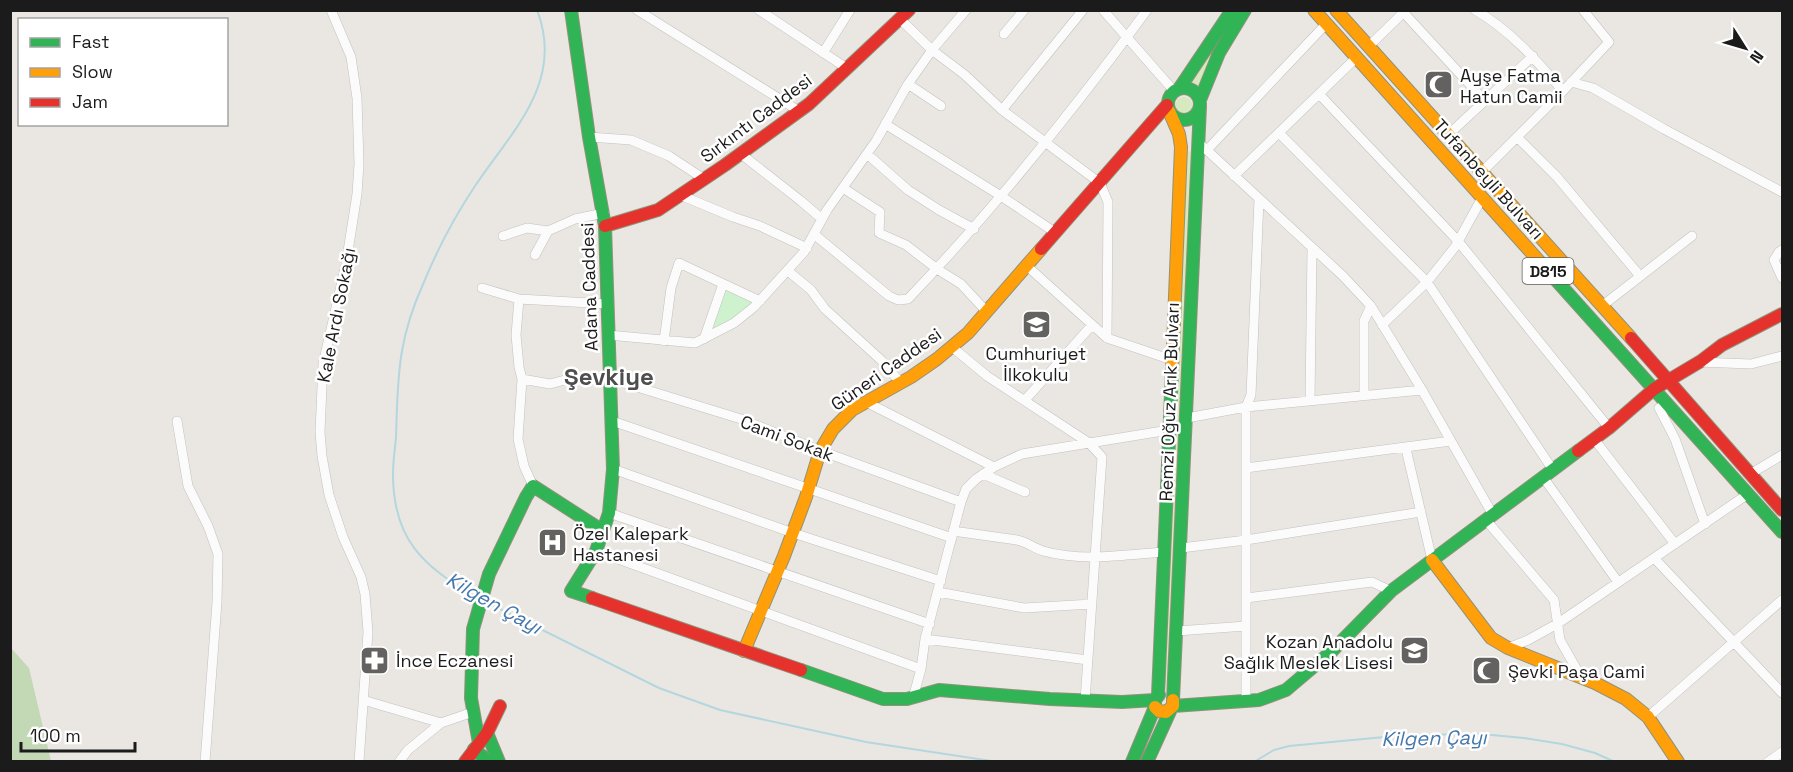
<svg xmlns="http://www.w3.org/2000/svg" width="1793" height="772" viewBox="0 0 1793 772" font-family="'Space Grotesk',sans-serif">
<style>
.grass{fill:#d6e9bf}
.forest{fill:#c3d9b6}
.park{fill:#cef2ce}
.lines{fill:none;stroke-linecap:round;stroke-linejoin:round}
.stream{stroke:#b4d6de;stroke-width:2}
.street-casing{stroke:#c2c1bf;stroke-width:10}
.fast-casing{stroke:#91927b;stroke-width:14}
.slow-casing{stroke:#91927b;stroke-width:14}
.jam-casing{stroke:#91927b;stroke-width:14}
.street{stroke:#fcfbfb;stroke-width:9}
.fast{stroke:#30b455;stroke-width:12}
.slow{stroke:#ff9f0a;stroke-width:12}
.jam{stroke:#e5322d;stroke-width:12}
.labels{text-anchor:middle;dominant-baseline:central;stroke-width:5;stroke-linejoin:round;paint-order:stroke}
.shield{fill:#fff;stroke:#5f5f5f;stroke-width:1.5}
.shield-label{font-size:16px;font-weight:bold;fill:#1b1b1b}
.poi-label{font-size:18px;fill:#1b1b1b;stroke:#fff;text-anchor:start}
.street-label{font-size:18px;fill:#1b1b1b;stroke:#fff}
.water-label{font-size:20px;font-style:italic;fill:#4578ac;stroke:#fff}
.district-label{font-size:24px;font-weight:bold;fill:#4e4e4e;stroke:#fff}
</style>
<rect width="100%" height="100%" fill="#eae7e2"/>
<!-- grass -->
<path class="grass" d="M 1237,11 L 1212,56 L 1199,86 L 1192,82 Z
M1176 105a8 8 0 1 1 16 0a8 8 0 1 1-16 0Z
M 1188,151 L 1192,152 L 1169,685 L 1164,685 Z"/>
<!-- forest -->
<path class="forest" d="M 11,648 L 29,668 L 51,761 L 11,761 Z"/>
<!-- park -->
<path class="park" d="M 725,289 L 754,301 L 744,313 L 709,332 Z"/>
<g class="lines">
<!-- stream -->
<path class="stream" d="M 476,597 C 423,566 393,540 393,474 C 393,461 395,449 396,437 C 397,409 397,379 402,351 C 406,327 414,304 424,282 C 438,248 455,216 475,186 C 512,131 565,82 537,10
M 484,601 L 659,688 L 720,710 L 866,742 L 998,762
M 1254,762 L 1274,750 L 1289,746 L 1406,735 L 1481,734 L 1524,738 L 1562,744 L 1595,753 L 1615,762"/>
<defs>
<path id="street" d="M 331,10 L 351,57 L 357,98 L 359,164 L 357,194 L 346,264 L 323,364 L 320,432 L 322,456 L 329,495 L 343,537 L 361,577 L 365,594 L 368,632 L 359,762
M 637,10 L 799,111
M 759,10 L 848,69
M 1103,10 L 1174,91
M 1475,10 C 1510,30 1536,60 1563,91
M 1404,13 L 1485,101
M 900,19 L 932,50 L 965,75 L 1002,110 L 1100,183 L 1108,202 L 1107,338
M 1004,34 L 1024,10
M 1368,47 L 1406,10
M 823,53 L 850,10
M 1571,82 L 1593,88 L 1664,129 L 1782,192
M 908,84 L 941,106
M 1319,94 L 1458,241 L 1609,428
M 1002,110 L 1083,10
M 885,124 L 1001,196 L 1056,233
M 1279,133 L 1427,282 L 1553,470
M 1448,135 L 1533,56
M 589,137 L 631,140 L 669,156 L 704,179
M 1517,137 L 1557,177 L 1640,276
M 1198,142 L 1343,276 L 1371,306 L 1422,390 L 1493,515
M 1207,150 L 1326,24
M 741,154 L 801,201 L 822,219
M 867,154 L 908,190 L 939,210 L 974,229
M 1482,172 L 1563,91 L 1609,42 L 1583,10
M 1234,176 L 1356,58
M 843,188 L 880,212 L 879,233 L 906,245 L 937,269 L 961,284 L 987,312
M 680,195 L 733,217 L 760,226 L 807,248
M 815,235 L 889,296 L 898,300 L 908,299 C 994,209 1073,111 1147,10
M 503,236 L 527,228 L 548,231
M 1782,250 L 1779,252 L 1774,260 L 1782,278
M 535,255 L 548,231 L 575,219 L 604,213
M 1027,266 L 1107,338 L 1172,360
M 788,271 L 811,290 L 825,309 L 881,360 L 901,383
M 482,288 L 519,299 L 608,304
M 519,299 L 516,335 L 519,367 L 522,379 L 518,439 L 524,466 L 533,486
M 1602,306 L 1692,236
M 1382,325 L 1427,282 L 1455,247 L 1482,198
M 608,335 L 695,343 L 734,323 L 754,307 L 804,252 L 827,210 L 876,141 L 908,84 L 932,50 L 966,10
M 704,339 L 723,284
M 664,341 L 671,288 L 679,263 L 760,301
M 952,347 L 987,376 L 1089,443 L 1102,457 L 1085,701
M 1698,362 L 1751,364 L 1782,356
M 522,379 L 550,384 L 576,377 L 611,379 L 741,419 L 821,451 L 961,502
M 1364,395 L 1364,321 L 1371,306
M 1025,400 L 1092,325
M 1310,400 L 1312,249
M 866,402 L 994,467
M 1667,403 L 1659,408 L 1675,439 L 1705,524
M 1187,418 L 1246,407 L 1422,390
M 177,421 L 188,486 L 208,526 L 218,554 L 217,602 L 205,762
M 612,421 L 952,538
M 1594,439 L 1675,544
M 1406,449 L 1432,560
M 1246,468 L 1451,441
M 613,469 L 793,533 L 941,581
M 983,474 L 1025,492
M 1750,474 L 1782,455
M 1543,477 L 1618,582
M 609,513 L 930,624
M 1486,520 L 1554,600 L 1560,640 L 1581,677
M 953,531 L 1017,540 C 1027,542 1034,548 1043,551 C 1082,562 1124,555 1164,552
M 1181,548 L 1246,540 L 1421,512
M 596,551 L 921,669
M 1654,558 L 1782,693
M 938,592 L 1024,608 L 1092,604
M 1246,598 L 1372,582 L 1391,591
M 1177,631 L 1246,626
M 925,639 L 1088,660
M 1508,648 L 1528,640 L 1557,624 L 1748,494
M 913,698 L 921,669 L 925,639 L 961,502 L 966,489 L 976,479 L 994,467 L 1022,454 L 1169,430
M 363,700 L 441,723
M 1246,701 L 1246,407 L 1251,395 L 1259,199
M 1648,717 L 1782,600
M 399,762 L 408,750 L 441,723 L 473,712
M 1768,762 L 1782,752"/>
<path id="fast" d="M 571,10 L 589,137 L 605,226 L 613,469 L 609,513 L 596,551 L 571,591 L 592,598
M1168 104a16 16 0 1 1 32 0a16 16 0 1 1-32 0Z
M 1179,89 L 1232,10
M 1200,100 L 1219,53 L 1245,10
M 1547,270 L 1782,532
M 801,670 L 883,699 L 907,699 L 939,690 L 1050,699 L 1122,702 L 1155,700
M 1158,695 L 1172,371
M 1173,700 L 1200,106
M 1173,706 L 1259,700 L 1286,690 L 1332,651 L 1391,591 L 1578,451
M 487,733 L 499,762
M 479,743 L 471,698 L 473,629 L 489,574 L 526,497 L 533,486 L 603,531
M 474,749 L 489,762
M 1132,762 L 1155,707 L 1155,700 L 1159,695
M 1147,762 L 1171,709"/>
<path id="slow" d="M 1314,10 L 1547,270
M 1336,10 L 1631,338
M 1169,111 L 1179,134 L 1181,147 L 1172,371
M 1432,560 L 1491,638 L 1508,648 L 1595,683 L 1626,699 L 1648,717 L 1678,762
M 744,651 L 784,556 L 806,497 L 820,451 L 833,429 L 852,410 L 911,377 L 937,359 L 968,333 L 1041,249
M 1155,707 L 1159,711 L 1166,712 L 1173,706 L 1173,700"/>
<path id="jam" d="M 605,226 L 658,210 L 725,165 L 809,104 L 909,10
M 1041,249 L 1167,105
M 1631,338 L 1782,510
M 1578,451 L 1609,428 L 1654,389 L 1701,361 L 1722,345 L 1782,314
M 592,598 L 801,670
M 465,762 L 487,733 L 500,706"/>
</defs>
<!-- street casing -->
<use href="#street" class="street-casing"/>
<!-- fast casing -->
<use href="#fast" class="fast-casing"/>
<!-- slow casing -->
<use href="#slow" class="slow-casing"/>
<!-- jam casing -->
<use href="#jam" class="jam-casing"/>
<!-- street -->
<use href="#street" class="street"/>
<!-- fast -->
<use href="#fast" class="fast"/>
<!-- slow -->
<use href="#slow" class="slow"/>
<!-- jam -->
<use href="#jam" class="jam"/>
</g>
<!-- icons -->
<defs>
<symbol id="mosque-square" viewBox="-11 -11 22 22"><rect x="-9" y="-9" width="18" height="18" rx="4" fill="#636261" stroke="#fff"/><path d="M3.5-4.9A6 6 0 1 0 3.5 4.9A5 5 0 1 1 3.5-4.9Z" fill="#fff"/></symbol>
<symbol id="school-square" viewBox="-11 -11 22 22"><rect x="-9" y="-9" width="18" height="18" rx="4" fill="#636261" stroke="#fff"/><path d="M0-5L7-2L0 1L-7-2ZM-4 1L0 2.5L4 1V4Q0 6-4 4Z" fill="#fff"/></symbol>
<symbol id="hospital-square" viewBox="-11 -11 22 22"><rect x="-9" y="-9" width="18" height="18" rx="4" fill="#636261" stroke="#fff"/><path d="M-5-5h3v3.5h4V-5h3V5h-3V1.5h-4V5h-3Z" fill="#fff"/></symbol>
<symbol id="pharmacy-square" viewBox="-11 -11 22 22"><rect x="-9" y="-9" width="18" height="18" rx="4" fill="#636261" stroke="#fff"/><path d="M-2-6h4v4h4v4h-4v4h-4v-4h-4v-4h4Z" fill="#fff"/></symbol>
</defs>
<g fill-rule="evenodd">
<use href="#mosque-square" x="1422" y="68" width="33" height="33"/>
<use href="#school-square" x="1020" y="308" width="33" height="33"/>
<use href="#hospital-square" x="536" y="526" width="33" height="33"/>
<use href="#school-square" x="1398" y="634" width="33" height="33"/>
<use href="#pharmacy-square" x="358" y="644" width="33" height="33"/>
<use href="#mosque-square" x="1470" y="654" width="33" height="33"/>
</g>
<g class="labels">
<!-- shield labels -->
<rect class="shield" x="1522.5" y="258" width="51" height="26" rx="4.5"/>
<g class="shield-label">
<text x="1548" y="271">D815</text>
</g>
<!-- poi labels -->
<g class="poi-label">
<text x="1460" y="75">Ayşe Fatma<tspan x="1460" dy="21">Hatun Camii</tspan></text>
<text x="1036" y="353" text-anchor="middle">Cumhuriyet<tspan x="1036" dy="21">İlkokulu</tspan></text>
<text x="573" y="533">Özel Kalepark<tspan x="573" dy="21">Hastanesi</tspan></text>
<text x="1393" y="641" text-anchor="end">Kozan Anadolu<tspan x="1393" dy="21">Sağlık Meslek Lisesi</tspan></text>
<text x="396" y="660">İnce Eczanesi</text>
<text x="1508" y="671">Şevki Paşa Cami</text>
</g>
<!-- street labels -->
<g class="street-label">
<text transform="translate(756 118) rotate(-37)">Sırkıntı Caddesi</text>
<text transform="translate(1489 179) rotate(48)">Tufanbeyli Bulvarı</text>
<text transform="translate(589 287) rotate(-92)">Adana Caddesi</text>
<text transform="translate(336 315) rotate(-79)">Kale Ardı Sokağı</text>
<text transform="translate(886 369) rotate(-35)">Güneri Caddesi</text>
<text transform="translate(1169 402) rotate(-88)">Remzi Oğuz Arık Bulvarı</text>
<text transform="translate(787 438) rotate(21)">Cami Sokak</text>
</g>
<!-- water labels -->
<g class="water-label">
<text transform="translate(494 603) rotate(29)">Kilgen Çayı</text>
<text transform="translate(1434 738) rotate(-1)">Kilgen Çayı</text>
</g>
<!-- district labels -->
<g class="district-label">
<text x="609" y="376">Şevkiye</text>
</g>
</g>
<!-- border -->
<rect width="1793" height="772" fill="none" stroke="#1b1b1b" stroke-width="24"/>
<!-- legend -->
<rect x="18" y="18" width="210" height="108" fill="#ffffff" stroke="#a4a4a4" stroke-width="1.5"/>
<rect x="30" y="38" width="30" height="9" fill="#30b455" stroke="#a4a4a4" stroke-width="1.5"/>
<text x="72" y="48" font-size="18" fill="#1b1b1b">Fast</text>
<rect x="30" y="68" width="30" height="9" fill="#ff9f0a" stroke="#a4a4a4" stroke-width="1.5"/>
<text x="72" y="78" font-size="18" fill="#1b1b1b">Slow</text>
<rect x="30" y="98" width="30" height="9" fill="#e5322d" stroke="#a4a4a4" stroke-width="1.5"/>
<text x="72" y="108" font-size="18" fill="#1b1b1b">Jam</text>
<!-- north arrow -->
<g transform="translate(1745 48) rotate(127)" stroke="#ffffff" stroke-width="4.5" paint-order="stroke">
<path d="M0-4.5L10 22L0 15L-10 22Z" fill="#1b1b1b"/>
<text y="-9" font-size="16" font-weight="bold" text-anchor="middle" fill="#1b1b1b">N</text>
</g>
<!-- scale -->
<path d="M21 742v9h114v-9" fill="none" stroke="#1b1b1b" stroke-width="3"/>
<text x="30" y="742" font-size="18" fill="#1b1b1b" stroke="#ffffff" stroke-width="4.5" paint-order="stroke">100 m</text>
</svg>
